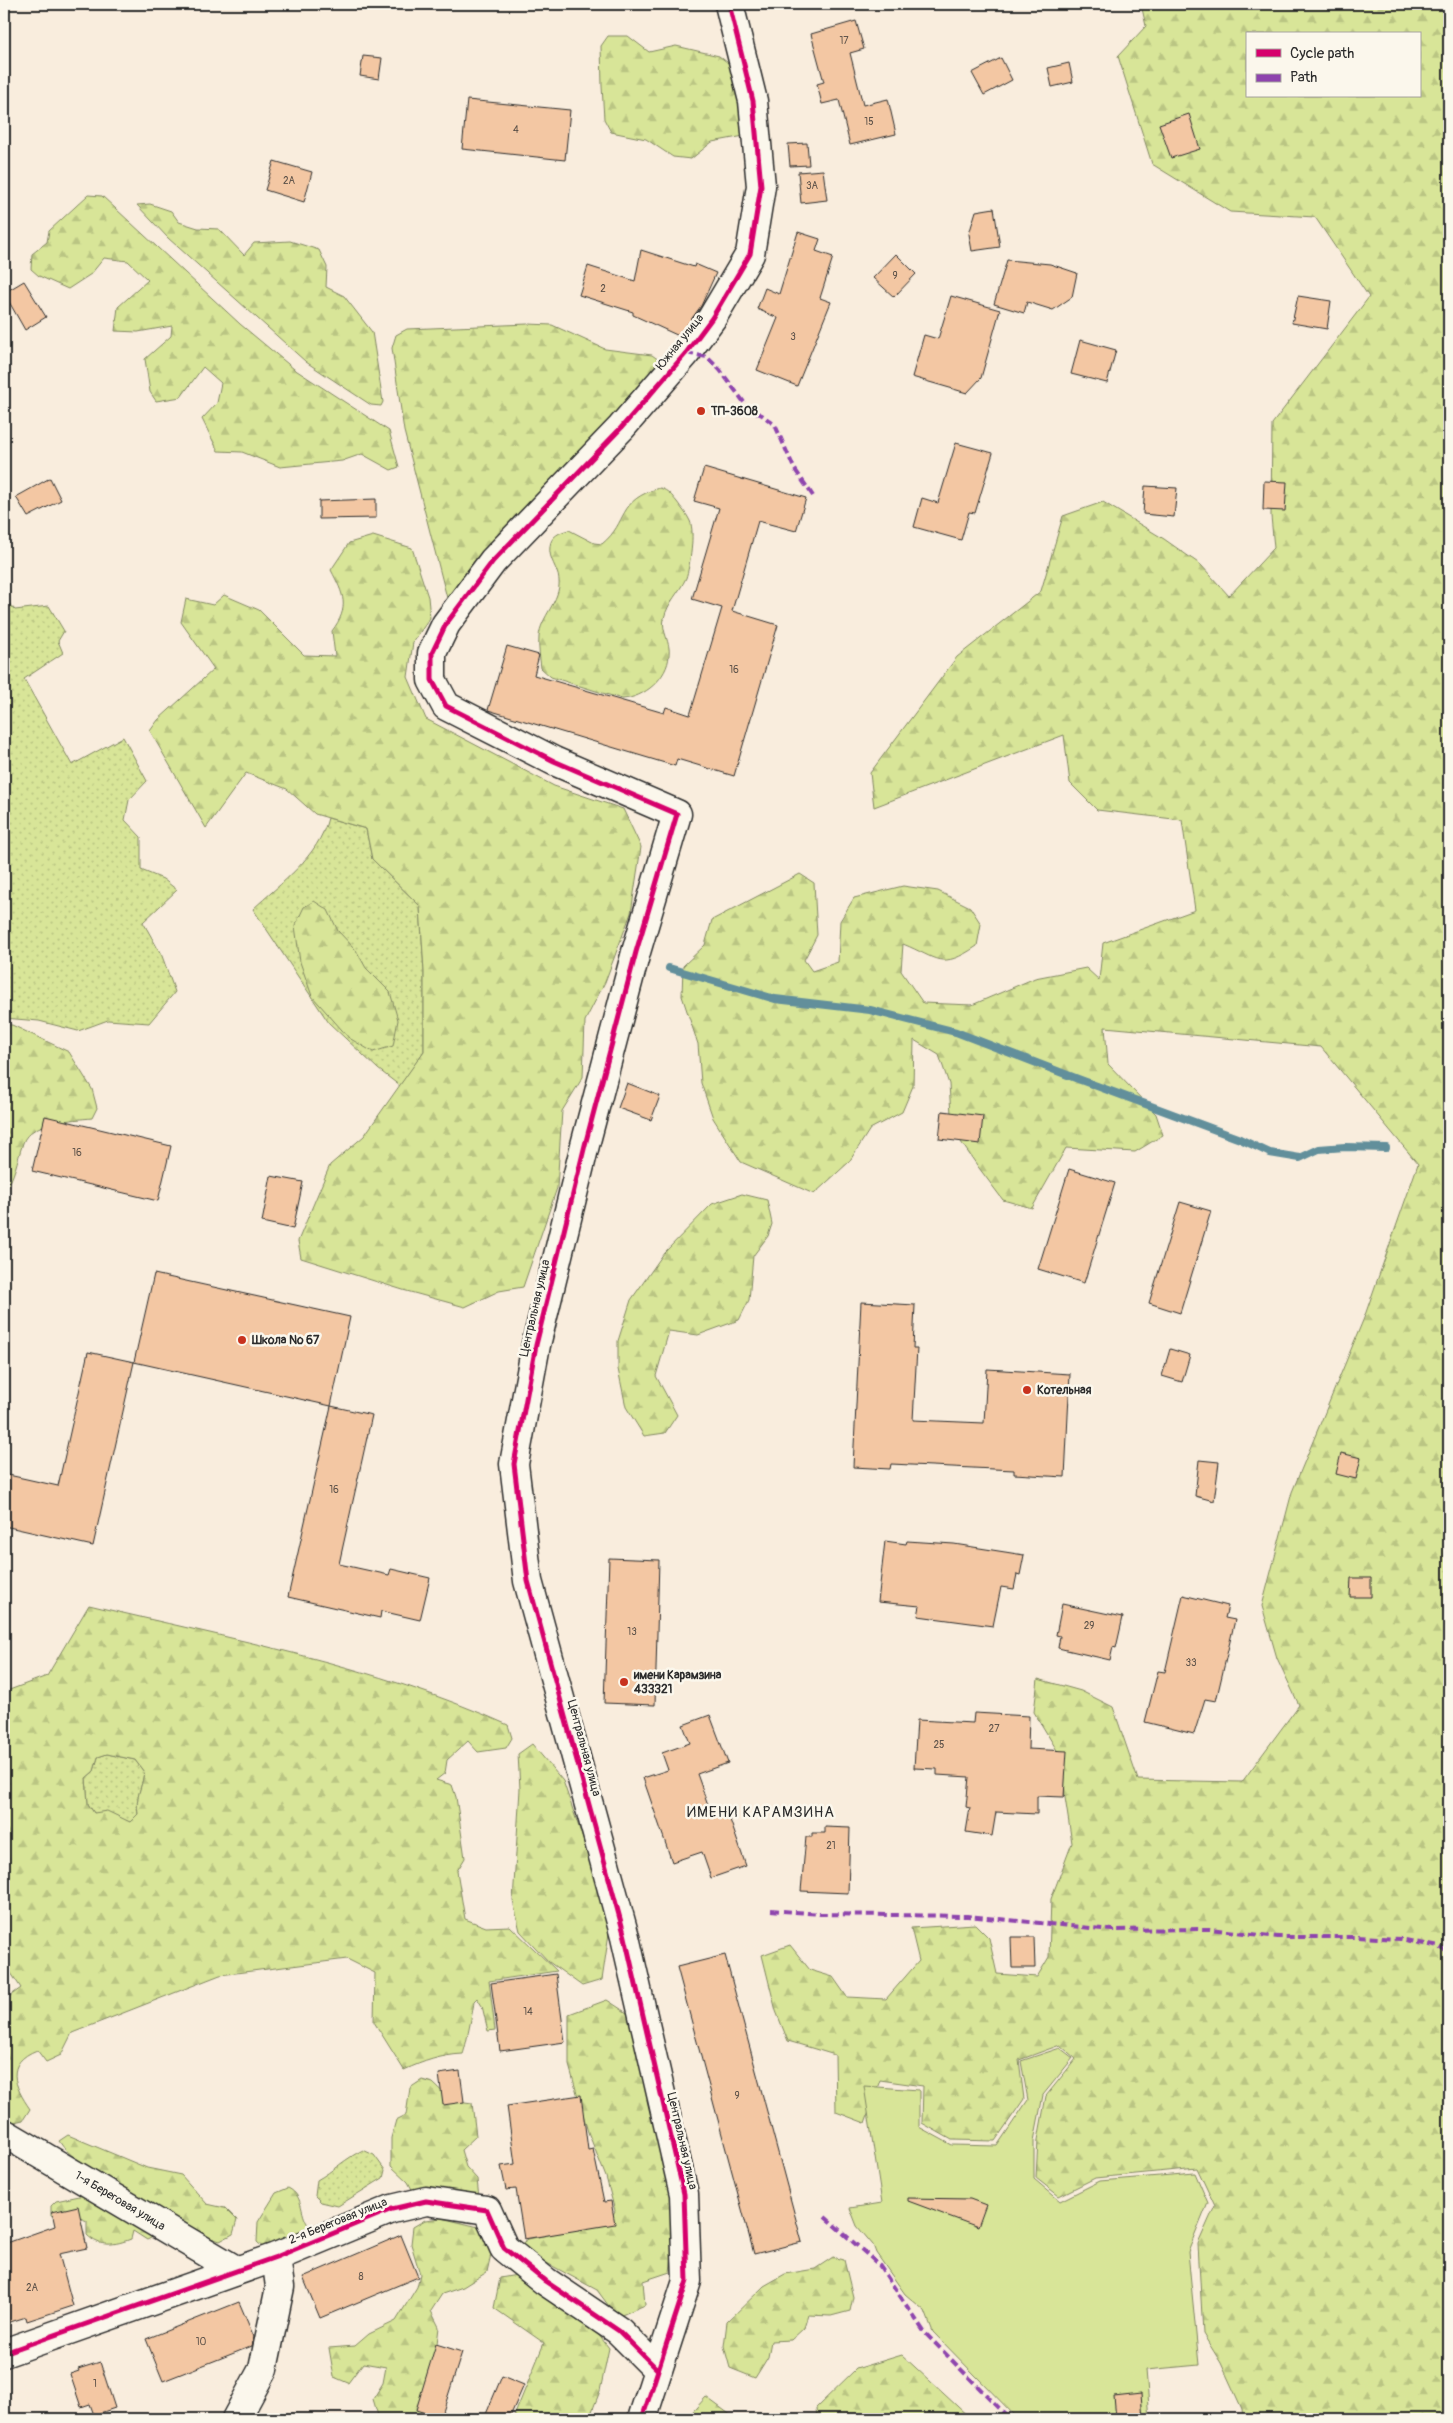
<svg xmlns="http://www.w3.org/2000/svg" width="1453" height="2423" viewBox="0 0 1453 2423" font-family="Pangolin,sans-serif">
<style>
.grass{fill:url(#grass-dots);stroke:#828862}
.forest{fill:url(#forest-firs);stroke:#828862;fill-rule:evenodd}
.garden{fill:#d8e598;stroke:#828862}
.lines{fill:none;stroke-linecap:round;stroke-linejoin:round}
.stream{stroke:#628f9b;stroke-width:8}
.building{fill:#f3c7a3;stroke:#2b2b2b}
.minor-casing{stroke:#2b2b2b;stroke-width:31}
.minor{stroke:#fbf7ec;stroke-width:28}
.quiet{stroke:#8e44ad;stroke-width:4;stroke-dasharray:8 4;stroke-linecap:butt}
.cycleway-casing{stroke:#fbf7ec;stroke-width:8}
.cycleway{stroke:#d6006c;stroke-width:5}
.poi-dot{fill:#c8321e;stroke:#fbf7ec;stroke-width:2}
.labels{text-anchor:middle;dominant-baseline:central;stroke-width:5;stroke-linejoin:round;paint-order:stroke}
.number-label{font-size:10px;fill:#5d5249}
.street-label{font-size:12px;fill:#2b2b2b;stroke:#fbf7ec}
.poi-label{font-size:12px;font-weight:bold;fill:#2b2b2b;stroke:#fbf7ec;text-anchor:start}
.quarter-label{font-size:15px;letter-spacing:1px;fill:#2b2b2b;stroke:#fbf7ec}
</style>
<defs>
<pattern id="grass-dots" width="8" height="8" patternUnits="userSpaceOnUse" patternTransform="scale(1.25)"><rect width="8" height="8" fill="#d8e598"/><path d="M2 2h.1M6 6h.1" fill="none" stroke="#bac583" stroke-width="1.8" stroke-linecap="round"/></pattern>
<pattern id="forest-firs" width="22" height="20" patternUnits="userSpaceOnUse" patternTransform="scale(1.25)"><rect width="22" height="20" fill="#d8e598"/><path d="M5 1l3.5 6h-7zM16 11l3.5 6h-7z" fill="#bac583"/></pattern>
</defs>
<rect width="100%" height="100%" fill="#f9eddd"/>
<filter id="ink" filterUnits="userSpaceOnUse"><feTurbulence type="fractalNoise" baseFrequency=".02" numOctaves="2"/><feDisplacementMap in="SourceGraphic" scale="10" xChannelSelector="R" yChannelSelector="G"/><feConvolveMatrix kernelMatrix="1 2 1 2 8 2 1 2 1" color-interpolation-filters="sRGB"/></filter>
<g filter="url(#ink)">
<!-- grass -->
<path class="grass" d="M 4,598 L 15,610 L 49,606 L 64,631 L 58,641 L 63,653 L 24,679 L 72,765 L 123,737 L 147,781 L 129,800 L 125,820 L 141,837 L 141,870 L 163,879 L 177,890 L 143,922 L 162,956 L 175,992 L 149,1023 L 108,1020 L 78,1031 L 39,1021 L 4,1018 Z
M 328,818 L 366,829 L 372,859 L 420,906 L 424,972 L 424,1051 L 400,1086 L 378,1069 L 329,1023 L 253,909 C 280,884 319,856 328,818 Z
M 107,1754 L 135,1760 L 144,1772 C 142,1790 135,1796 138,1815 L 130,1822 L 94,1813 L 88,1804 L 86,1778 L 94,1771 L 98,1757 Z
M 363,2150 L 374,2155 L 385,2170 L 383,2178 L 338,2206 L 321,2202 L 315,2196 L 317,2180 C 333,2171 346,2158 363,2150 Z"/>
<!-- forest -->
<path class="forest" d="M 1141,4 L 1449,4 L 1449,2419 L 1243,2419 L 1242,2409 L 1221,2363 L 1203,2334 L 1198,2244 L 1215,2206 L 1197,2168 L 1095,2178 L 1059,2196 L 1036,2178 L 1038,2140 L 1046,2096 L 1076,2059 L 1060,2045 L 1019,2060 L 1024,2099 L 995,2141 L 952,2140 L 922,2123 L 923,2086 L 880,2080 L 865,2123 L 836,2112 L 835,2055 L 788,2041 L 776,2011 L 762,1955 L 790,1945 L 810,1970 L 833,1977 L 847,1997 L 886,1999 L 919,1961 L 911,1928 L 975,1924 L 989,1938 L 997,1974 L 1037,1977 L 1049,1957 L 1051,1899 L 1072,1843 L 1058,1752 L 1034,1712 L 1038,1679 L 1081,1691 L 1113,1707 L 1138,1780 L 1242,1782 L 1299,1705 L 1277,1658 L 1262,1606 L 1292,1492 L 1364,1318 L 1418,1164 L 1321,1047 L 1105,1027 L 1108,1064 L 1156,1114 L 1163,1135 L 1135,1152 L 1066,1148 L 1032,1208 L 1003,1200 L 979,1168 L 952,1129 L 949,1084 L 939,1055 L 914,1040 L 913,1086 L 902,1112 L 870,1129 L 849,1162 L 814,1194 L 741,1162 L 713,1118 L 701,1083 L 698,1044 L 682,996 L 683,966 L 705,945 L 712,920 L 800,874 L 814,883 L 817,935 L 804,960 L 812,971 L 838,962 L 840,921 L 854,898 L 903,886 L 938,891 L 970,907 L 981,924 L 977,946 C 940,971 938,958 903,944 L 901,971 L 923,1003 L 972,1005 L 1035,978 L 1086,968 L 1099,980 L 1103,943 L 1195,910 L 1182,820 L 1097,810 L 1070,783 L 1064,735 L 874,807 L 870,773 L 957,657 L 1041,591 L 1063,516 L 1103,502 L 1164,539 L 1201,565 L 1229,596 L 1274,548 L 1271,516 L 1272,424 L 1369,297 L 1315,217 L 1230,212 L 1152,164 L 1118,56 L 1146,26 ZM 1247,34 L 1419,34 L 1419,96 L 1247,96 Z
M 608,36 L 628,36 L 649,52 L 676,46 L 719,56 L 736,69 L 744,136 L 712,142 L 691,159 L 673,157 L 646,139 L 611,132 L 604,119 L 602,86 L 601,46 Z
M 88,195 L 102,196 L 240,324 L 294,369 L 389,431 L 399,467 L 391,470 L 362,454 L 342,461 L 280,467 L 242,452 L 218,451 L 202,419 L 217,403 L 221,383 L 203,367 L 181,397 L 156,401 L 150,392 L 145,359 L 171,336 L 172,326 L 138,332 L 115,331 L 118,307 L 148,280 L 128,261 L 104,258 L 91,274 L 68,289 L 39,276 L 31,269 L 32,254 L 47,242 L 49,231 Z
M 150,204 L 171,211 L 179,222 L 198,228 L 219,229 L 244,255 L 254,243 L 290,241 L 319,250 L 327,267 L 326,287 L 344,296 L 372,332 L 383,402 L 381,406 L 371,405 L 306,362 L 168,238 L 137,205 Z
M 528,324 L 552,325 L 605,349 L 652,355 L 663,363 L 456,596 L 447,598 L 404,431 L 392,348 L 396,335 L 407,329 Z
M 660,488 C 669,491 671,495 677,502 C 681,508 687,514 690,521 C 695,532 690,566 686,578 C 679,593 668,602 664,618 C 661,632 671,642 669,655 C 668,678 644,698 622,699 L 551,677 L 541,668 C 540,659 538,647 539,637 C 540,617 561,601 559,580 C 558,568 548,559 550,546 C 551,536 560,532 569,530 L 594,543 L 602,544 C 629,522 616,500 660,488 Z
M 373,536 L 412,548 L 428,597 L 430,618 L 413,642 L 408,677 L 426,719 L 554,786 L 623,809 L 641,847 L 631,913 L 605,982 L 585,1021 L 583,1077 L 562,1111 L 557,1188 L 523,1287 L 499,1291 L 465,1307 L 403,1290 L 301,1258 L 298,1241 L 330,1165 L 364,1136 L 424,1051 L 424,972 L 420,906 L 372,859 L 366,829 L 315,814 L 287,789 L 246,773 L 206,828 L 150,731 L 158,720 L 214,669 L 181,622 L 186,599 L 213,605 L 224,595 L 259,610 L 304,655 L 335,656 L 332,631 C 350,607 344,595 331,570 L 349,543 Z
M 314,901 L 328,910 L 338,931 L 356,950 L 366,968 L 390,992 L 398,1020 L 393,1046 L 373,1052 L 349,1038 L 312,996 L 300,962 L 295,926 L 304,907 Z
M 4,1025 L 12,1025 L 69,1052 L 92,1089 L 97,1108 L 92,1118 C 73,1120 30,1121 23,1143 C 16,1163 16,1174 4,1193 Z
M 742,1194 L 767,1200 L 772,1224 L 768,1236 L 753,1256 L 749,1300 L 739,1320 L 698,1335 L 669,1331 L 656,1376 L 677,1415 L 665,1433 L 644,1436 L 626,1407 L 618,1369 L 618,1341 L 631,1300 L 664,1253 L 712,1204 Z
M 89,1605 C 230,1639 375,1665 508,1725 L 512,1738 L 506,1748 L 478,1752 L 468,1741 L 447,1760 L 445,1773 L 436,1780 L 452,1785 L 456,1797 L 465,1858 L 457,1871 L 465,1919 L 486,1927 L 510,1926 L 557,1971 L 489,1981 L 495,2030 L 488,2031 L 482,2006 L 477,1998 L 474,2001 C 474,2006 465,2050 463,2054 C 441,2055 424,2061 404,2070 L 374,2022 L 375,1973 L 347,1959 L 220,1975 L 72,2033 L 61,2055 L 46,2062 L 37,2050 C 4,2063 14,2086 30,2109 L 23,2120 L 10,2123 L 4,2120 L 4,2015 L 6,2014 L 7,1998 L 21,1988 L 7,1967 L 6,1946 L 4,1944 L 4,1692 L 47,1676 ZM 107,1754 L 135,1760 L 144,1772 C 142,1789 135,1796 138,1814 L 130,1822 L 107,1811 L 94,1813 L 88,1804 L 86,1778 L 94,1771 L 98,1757 Z
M 532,1744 L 563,1781 L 603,1897 L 609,1933 L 602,1980 L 582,1986 L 549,1962 L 520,1931 L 513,1901 L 520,1789 L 518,1754 Z
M 607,2000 L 627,2013 L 679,2195 L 670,2272 L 643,2281 L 645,2305 L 617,2317 L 597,2290 L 517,2247 L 528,2239 L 609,2222 L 615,2211 L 606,2177 L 588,2132 L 569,2065 L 569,2014 Z
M 422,2080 L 433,2083 L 451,2100 L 472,2103 L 476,2136 L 461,2150 L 466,2167 L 477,2179 L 479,2199 L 415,2195 L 408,2182 L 391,2166 L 391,2138 L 396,2120 L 406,2115 L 410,2088 Z
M 68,2135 L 147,2168 L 181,2175 L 207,2204 L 225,2208 L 237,2220 L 233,2234 L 220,2241 L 205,2236 C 168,2216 132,2196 98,2172 C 83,2162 69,2157 59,2141 Z
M 288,2188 C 306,2197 298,2216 311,2228 L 267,2251 L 257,2242 L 258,2222 L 276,2193 Z
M 89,2194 L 155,2236 L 147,2240 L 133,2231 L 131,2239 C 115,2245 100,2248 87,2235 L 87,2221 L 75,2216 L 57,2218 L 51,2215 L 51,2206 L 56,2201 Z
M 441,2218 L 483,2228 L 491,2254 L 487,2272 L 463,2287 L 442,2294 L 431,2311 L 439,2327 L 432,2386 L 421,2413 L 403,2419 L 379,2419 L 373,2399 L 383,2383 L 386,2367 L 363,2363 L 348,2383 L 334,2377 L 329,2348 L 355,2346 L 369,2334 L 396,2321 L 417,2287 L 420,2274 L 411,2244 L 413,2227 L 425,2220 Z
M 833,2257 L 844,2260 L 853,2297 L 850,2311 L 831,2316 L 808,2315 L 804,2328 L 791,2340 L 771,2341 L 768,2357 L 755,2378 L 730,2368 L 724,2346 L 727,2322 L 764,2286 L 785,2274 L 815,2269 Z
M 517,2275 L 538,2293 L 590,2324 L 609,2348 L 600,2391 L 589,2419 L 513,2419 L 544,2343 L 494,2308 L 500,2278 Z
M 902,2355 L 971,2419 L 817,2419 L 816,2408 L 856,2369 Z
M 706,2397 L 736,2419 L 686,2419 Z"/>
<!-- garden -->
<path class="garden" d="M 1060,2048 L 1073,2058 L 1043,2095 L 1034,2141 L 1034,2179 L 1060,2201 L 1100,2181 L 1195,2173 L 1208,2203 L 1188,2252 L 1199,2365 L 1146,2370 L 1150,2419 L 1018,2419 L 933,2332 L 925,2311 L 905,2294 L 876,2253 L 873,2245 L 857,2226 L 850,2208 L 882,2203 L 864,2086 L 919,2090 L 919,2127 L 952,2145 L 997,2146 L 1028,2100 L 1021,2061 Z"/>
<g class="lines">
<!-- stream -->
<path class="stream" d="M 669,968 L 775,999 L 870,1010 L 956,1032 L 1078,1079 L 1240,1139 L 1270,1153 L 1300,1158 L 1319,1149 L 1345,1147 L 1386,1148"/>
</g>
<!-- building -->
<path class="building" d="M 856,21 L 864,49 L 850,53 L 863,105 L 888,99 L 896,134 L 850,145 L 839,100 L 822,104 L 817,84 L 824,82 L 811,34 Z
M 363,56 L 382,58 L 379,79 L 360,76 Z
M 1001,58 L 1012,80 L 984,95 L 972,73 Z
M 1069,63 L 1073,82 L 1052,87 L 1048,68 Z
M 467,100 L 570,110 L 565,160 L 462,149 Z
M 1189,114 L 1200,149 L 1171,158 L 1159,124 Z
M 807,143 L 809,165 L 790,166 L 788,144 Z
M 274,161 L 312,172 L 304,202 L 265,190 Z
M 823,170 L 827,200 L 801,203 L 798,172 Z
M 994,208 L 1000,247 L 972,251 L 969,234 L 976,211 Z
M 798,232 L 820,239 L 816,251 L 833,257 L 820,298 L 831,302 L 797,386 L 757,370 L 778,318 L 757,309 L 765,288 L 779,294 Z
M 641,250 L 694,267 L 695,264 L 716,273 L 701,306 L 679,336 L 633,315 L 633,312 L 579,295 L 588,266 L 635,281 Z
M 896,254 L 916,274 L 894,297 L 873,278 Z
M 1007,260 L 1050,264 L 1077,273 L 1072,297 L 1053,310 L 1027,302 L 1024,313 L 994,304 Z
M 24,281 L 46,317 L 25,330 L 4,293 Z
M 951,296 L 1000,310 L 981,378 L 967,393 L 912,377 L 924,335 L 938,339 Z
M 1298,296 L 1331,301 L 1327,329 L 1292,323 Z
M 1080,340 L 1116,350 L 1107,383 L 1071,374 Z
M 956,443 L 993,453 L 975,513 L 969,512 L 961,540 L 914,527 L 922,498 L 938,503 Z
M 704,468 L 806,498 L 796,531 L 758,521 L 732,611 L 778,625 L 734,776 L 677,759 L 675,766 L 488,710 L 507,646 L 539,655 L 534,675 L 664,713 L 666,707 L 690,715 L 722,608 L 692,599 L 719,508 L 694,501 Z
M 50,478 L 61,500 L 28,517 L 16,497 Z
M 1264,481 L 1287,482 L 1285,511 L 1263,510 Z
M 1145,486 L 1177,488 L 1174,517 L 1143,514 Z
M 376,499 L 376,518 L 319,519 L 319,501 Z
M 627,1083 L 660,1096 L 651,1120 L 618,1108 Z
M 942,1111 L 983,1116 L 980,1144 L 939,1139 Z
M 45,1116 L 171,1146 L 158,1201 L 32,1171 Z
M 1069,1169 L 1115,1183 L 1084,1283 L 1038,1269 Z
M 271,1176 L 303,1182 L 293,1229 L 262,1222 Z
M 1180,1202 L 1211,1211 L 1180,1313 L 1149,1303 Z
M 154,1274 L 350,1317 L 331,1406 L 134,1362 Z
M 861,1302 L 915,1305 L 913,1348 L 917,1348 L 913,1420 L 984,1423 L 987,1369 L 1070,1374 L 1065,1477 L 1014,1474 L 1014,1470 L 891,1464 L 890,1469 L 853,1467 Z
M 1170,1349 L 1190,1355 L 1182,1382 L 1162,1376 Z
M 88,1352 L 134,1362 L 93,1546 L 4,1526 L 4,1474 L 58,1486 Z
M 331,1406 L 372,1415 L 339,1564 L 389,1575 L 391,1569 L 430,1578 L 420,1620 L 381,1611 L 380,1618 L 288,1597 Z
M 1341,1453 L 1361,1458 L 1356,1479 L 1336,1474 Z
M 1199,1460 L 1219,1462 L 1214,1501 L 1195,1496 Z
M 885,1541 L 906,1544 L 907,1541 L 954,1544 L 1024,1555 L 1020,1575 L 1017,1574 L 1014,1589 L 1001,1587 L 993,1626 L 918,1616 L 920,1606 L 878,1602 Z
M 609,1558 L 659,1560 L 655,1705 L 604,1703 Z
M 1351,1578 L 1371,1578 L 1371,1597 L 1350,1597 Z
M 1183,1595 L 1228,1606 L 1225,1618 L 1235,1620 L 1216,1701 L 1205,1699 L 1194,1734 L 1145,1722 L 1158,1671 L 1165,1672 Z
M 1062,1604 L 1123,1617 L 1116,1648 L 1113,1647 L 1110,1660 L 1058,1648 L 1060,1636 L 1056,1635 Z
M 974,1713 L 1029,1716 L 1028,1749 L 1067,1751 L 1064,1797 L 1037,1796 L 1037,1814 L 996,1812 L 992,1836 L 966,1832 L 970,1808 L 966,1807 L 969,1777 L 937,1775 L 937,1769 L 914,1768 L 917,1720 L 973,1723 Z
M 710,1715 L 728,1763 L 697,1774 L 712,1816 L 727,1811 L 746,1866 L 711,1878 L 702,1852 L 672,1862 L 643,1778 L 668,1770 L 662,1753 L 690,1743 L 683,1725 Z
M 825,1827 L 850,1828 L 848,1893 L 801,1891 L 806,1837 L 812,1837 L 812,1833 L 825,1833 Z
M 1011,1937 L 1034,1937 L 1035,1968 L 1012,1968 Z
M 725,1955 L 802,2242 L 754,2254 L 677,1967 Z
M 556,1974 L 565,2042 L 500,2051 L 491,1983 Z
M 460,2071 L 464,2102 L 443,2105 L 439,2074 Z
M 581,2095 L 588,2150 L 593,2149 L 604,2202 L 611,2201 L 615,2224 L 524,2239 L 516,2189 L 506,2190 L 501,2166 L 515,2164 L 507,2106 Z
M 908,2198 L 970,2199 L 986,2205 L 978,2227 L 908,2201 Z
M 78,2206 L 87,2248 L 59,2254 L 73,2306 L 27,2321 L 26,2317 L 4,2324 L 4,2244 L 55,2226 L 52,2212 Z
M 401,2235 L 418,2277 L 320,2318 L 303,2277 Z
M 239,2302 L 254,2337 L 252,2346 L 163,2381 L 146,2339 Z
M 436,2344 L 462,2352 L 441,2418 L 416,2410 Z
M 100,2362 L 115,2408 L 94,2415 L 90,2404 L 81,2407 L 70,2374 L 79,2371 L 78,2369 Z
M 502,2376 L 524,2385 L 509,2419 L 484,2419 Z
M 1141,2393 L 1143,2419 L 1116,2419 L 1114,2396 Z"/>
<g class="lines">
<defs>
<path id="minor" d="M 4,2133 L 236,2270
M 4,2353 L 276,2257 L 392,2209 L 426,2201 L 487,2210 L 504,2248 L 545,2281 L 619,2331 L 657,2369
M 236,2419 L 263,2369 L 280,2287 L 276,2257
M 642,2419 L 687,2281 L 684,2194 L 625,1937 L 528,1581 L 514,1464 L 536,1345 L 585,1145 L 636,952 L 677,814 L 554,761 L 446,706 L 432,680 L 432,653 L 446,624 L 493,561 L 621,428 L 686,353 L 712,318 L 750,254 L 761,186 L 753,101 L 729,4"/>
</defs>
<!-- minor casing -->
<use href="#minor" class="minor-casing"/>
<!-- minor -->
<use href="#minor" class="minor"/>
<!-- quiet -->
<path class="quiet" d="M 686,353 L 707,357 L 720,370 L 749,409 L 762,415 L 775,425 L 794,468 L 813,496
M 771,1910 L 820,1914 L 967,1916 L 1112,1930 L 1210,1929 L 1278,1937 L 1357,1937 L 1401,1939 L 1439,1947 L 1449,1952
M 825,2217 L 879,2265 L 925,2333 L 1010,2419"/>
<defs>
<path id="cycleway" d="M 4,2353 L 276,2257 L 392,2209 L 426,2201 L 487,2210 L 504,2248 L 545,2281 L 619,2331 L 657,2369
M 642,2419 L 687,2281 L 684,2194 L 625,1937 L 528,1581 L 514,1464 L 536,1345 L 585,1145 L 636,952 L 677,814 L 554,761 L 446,706 L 432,680 L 432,653 L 446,624 L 493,561 L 621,428 L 686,353 L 712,318 L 750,254 L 761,186 L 753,101 L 729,4"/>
</defs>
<!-- cycleway casing -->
<use href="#cycleway" class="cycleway-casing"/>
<!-- cycleway -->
<use href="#cycleway" class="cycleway"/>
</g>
</g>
<!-- markers -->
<g class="poi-dot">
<circle cx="701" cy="411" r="5"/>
<circle cx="242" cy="1340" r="5"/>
<circle cx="1027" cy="1390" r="5"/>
<circle cx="624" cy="1682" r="5"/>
</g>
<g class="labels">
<!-- number labels -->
<g class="number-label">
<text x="844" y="41">17</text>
<text x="869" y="122">15</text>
<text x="516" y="130">4</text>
<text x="289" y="181">2А</text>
<text x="812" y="186">3А</text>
<text x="895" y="276">9</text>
<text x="603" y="289">2</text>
<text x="793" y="337">3</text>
<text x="734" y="670">16</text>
<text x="77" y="1153">16</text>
<text x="334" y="1490">16</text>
<text x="1089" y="1626">29</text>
<text x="632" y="1632">13</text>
<text x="1191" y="1663">33</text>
<text x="994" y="1729">27</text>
<text x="939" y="1745">25</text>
<text x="831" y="1846">21</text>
<text x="528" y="2012">14</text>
<text x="737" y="2096">9</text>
<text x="361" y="2277">8</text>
<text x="32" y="2288">2А</text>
<text x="201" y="2342">10</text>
<text x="95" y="2384">1</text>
</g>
<!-- street labels -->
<g class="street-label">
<text transform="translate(680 342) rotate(-51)">Южная улица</text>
<text transform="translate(535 1308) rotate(-77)">Центральная улица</text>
<text transform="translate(584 1748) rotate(75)">Центральная улица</text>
<text transform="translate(682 2141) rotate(77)">Центральная улица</text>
<text transform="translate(120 2201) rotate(31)">1-я Береговая улица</text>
<text transform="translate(338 2221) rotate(-22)">2-я Береговая улица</text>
</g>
<!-- poi labels -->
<g class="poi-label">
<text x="711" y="411">ТП-3608</text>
<text x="252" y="1340">Школа № 67</text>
<text x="1037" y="1390">Котельная</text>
<text x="634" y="1675">имени Карамзина<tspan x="634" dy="14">433321</tspan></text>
</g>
<!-- quarter labels -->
<g class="quarter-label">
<text x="761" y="1812">ИМЕНИ КАРАМЗИНА</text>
</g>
</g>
<!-- margin -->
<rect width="1453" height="2423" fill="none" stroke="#fbf7ec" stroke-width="20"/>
<rect x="10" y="10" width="1433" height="2403" fill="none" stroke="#2b2b2b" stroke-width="2" filter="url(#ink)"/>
<!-- legend -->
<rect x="1246" y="32" width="175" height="65" fill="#fbf7ec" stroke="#a8a59f"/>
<rect x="1256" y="49" width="25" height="8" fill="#d6006c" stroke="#a8a59f"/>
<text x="1290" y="58" font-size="15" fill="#2b2b2b">Cycle path</text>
<rect x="1256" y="74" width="25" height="8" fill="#8e44ad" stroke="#a8a59f"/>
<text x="1290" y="82" font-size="15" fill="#2b2b2b">Path</text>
</svg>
